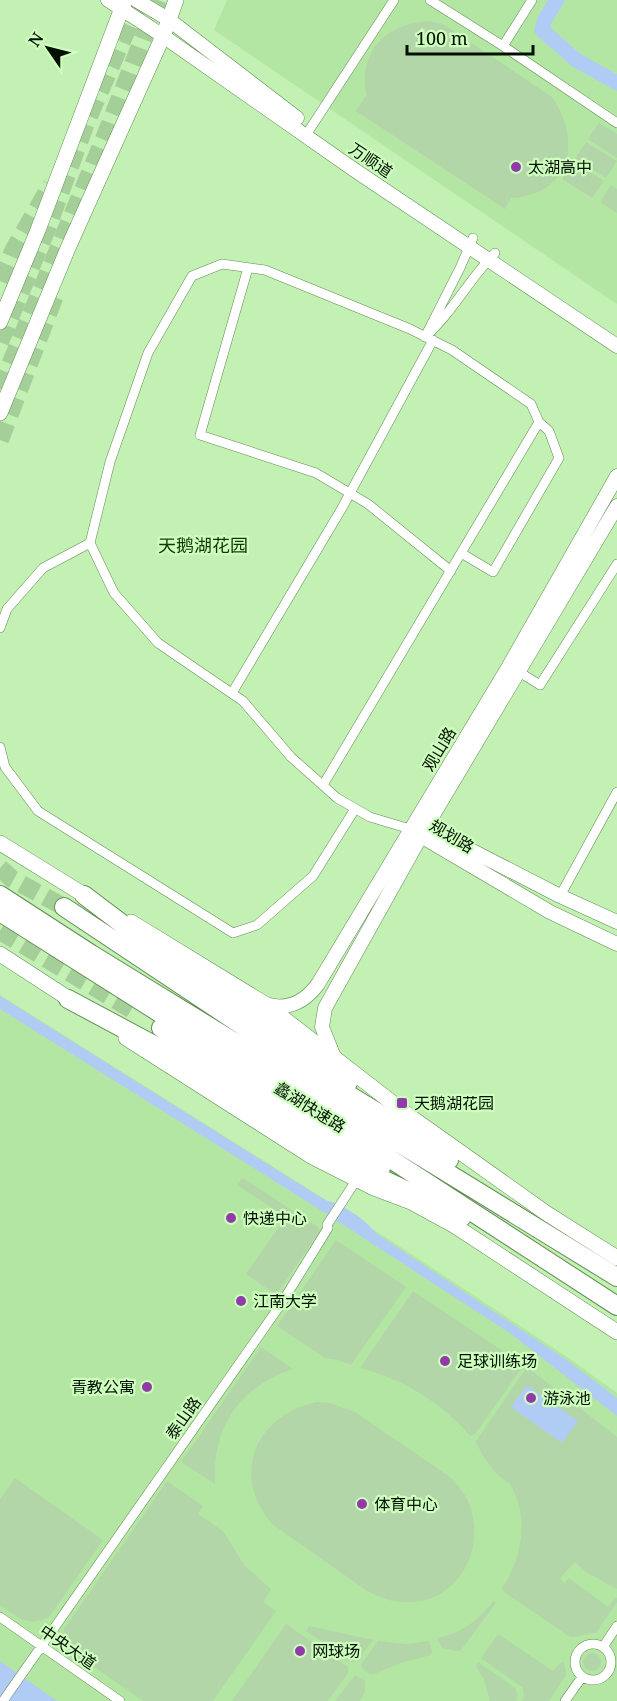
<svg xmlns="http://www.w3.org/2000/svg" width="617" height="1701" viewBox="0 0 617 1701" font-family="'Noto Serif','Noto Sans SC',serif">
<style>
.built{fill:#b3e6a2}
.green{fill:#b3d6a8}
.water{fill:#b0ccf5}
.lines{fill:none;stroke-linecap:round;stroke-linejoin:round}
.river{stroke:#b0ccf5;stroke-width:15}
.highway-tunnel{stroke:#a5cf98;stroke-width:18;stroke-dasharray:18 9;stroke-linecap:butt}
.street-casing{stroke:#628d53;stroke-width:10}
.secondary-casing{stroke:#628d53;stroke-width:15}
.primary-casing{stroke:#628d53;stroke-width:16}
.highway-casing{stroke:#628d53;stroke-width:20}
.street{stroke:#fff;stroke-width:9}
.secondary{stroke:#fff;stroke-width:14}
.primary{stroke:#fff;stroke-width:15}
.highway{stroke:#fff;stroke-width:18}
.poi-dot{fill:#903ba8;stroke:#cfffbf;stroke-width:2}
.labels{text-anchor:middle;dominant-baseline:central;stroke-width:4.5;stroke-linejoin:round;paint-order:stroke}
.street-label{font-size:16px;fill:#021000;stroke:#cfffbf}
.poi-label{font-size:16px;fill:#021000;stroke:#cfffbf;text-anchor:start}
.neighbourhood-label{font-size:18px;fill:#0f3800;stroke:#cfffbf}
</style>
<rect width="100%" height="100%" fill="#c2f1b3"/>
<!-- built -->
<path class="built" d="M 227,0 L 617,0 L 617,304 L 214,30 Z
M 0,995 L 393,1242 L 570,1359 L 617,1393 L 617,1701 L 0,1701 Z"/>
<!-- green -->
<path class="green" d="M 429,21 L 443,24 L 552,97 C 583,141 570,195 511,198 L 505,209 L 356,111 L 365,97 L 367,97 C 356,53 386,23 429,21 Z
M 599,123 L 617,134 L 617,158 L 588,139 Z
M 586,142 L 617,161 L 606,178 L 575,159 Z
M 574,162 L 604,181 L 592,198 L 562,179 Z
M 611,185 L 617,189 L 617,213 L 600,202 Z
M 243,1178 L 318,1227 L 320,1231 L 276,1295 L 246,1274 L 286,1217 L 237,1185 Z
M 336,1240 L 406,1287 L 351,1365 L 338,1360 L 325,1358 L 277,1326 Z
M 413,1291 L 524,1365 L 475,1434 L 470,1436 C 440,1401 404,1380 360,1368 Z
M 261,1347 L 293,1369 C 239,1387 212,1428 215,1484 L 181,1462 Z
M 527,1367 L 617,1437 L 617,1589 L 586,1572 L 575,1562 L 560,1578 L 564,1583 L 569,1578 L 608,1607 L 615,1598 L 617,1598 L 617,1602 L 596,1633 C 586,1632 579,1638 570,1637 L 504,1592 L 502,1588 C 522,1560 530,1515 510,1485 C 506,1480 500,1478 496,1473 C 489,1465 479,1451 476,1441 Z
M 317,1402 L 330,1403 L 355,1412 L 450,1477 C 457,1485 465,1493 469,1503 C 489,1555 451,1612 393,1601 C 384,1599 375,1595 367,1591 L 272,1524 C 230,1475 255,1415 317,1402 Z
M 15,1478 L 103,1540 L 49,1617 C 27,1628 18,1617 0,1605 L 0,1499 Z
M 167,1481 L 203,1506 L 198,1514 L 223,1531 L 244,1565 L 271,1589 L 263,1602 L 276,1611 L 213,1701 L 143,1701 L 70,1650 L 63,1637 L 64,1629 Z
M 493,1601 L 496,1603 L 461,1650 L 457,1651 L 442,1648 L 437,1638 C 462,1633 478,1621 493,1601 Z
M 286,1624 L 348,1667 L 348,1673 L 328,1701 L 232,1701 Z
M 309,1626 L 373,1640 L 357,1661 L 352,1662 L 306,1631 Z
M 498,1634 L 553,1671 L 560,1663 L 564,1662 L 566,1675 L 549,1701 L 521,1701 L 524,1697 L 523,1688 L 481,1658 Z
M 378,1641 L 406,1644 L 429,1641 L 432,1651 L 431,1655 L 401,1663 L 374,1674 L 369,1674 L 362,1668 L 361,1664 Z
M583 1662a9 9 0 1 1 18 0a9 9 0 1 1-18 0Z
M 478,1662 L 515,1688 L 518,1695 L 516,1701 L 490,1701 L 484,1680 L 476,1666 Z
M 355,1675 L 365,1681 L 365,1691 L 360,1701 L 335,1701 Z"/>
<!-- water -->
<path class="water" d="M 0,996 L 325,1200 C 343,1204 365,1219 377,1234 L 568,1361 L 617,1398 L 617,1416 L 511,1334 L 322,1211 L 0,1009 Z
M 527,1385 L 578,1421 L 562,1443 L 511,1407 Z
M 0,1661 L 57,1701 L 10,1701 L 0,1696 Z"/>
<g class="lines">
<!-- river -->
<path class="river" d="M 557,0 L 545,19 L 542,30 L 576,60 L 617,83"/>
<!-- highway-tunnel -->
<path class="highway-tunnel" d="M 0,281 L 14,249 L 51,185
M 0,342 L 48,226 L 86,123 L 140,0
M 0,389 L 104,139 L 158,0
M 0,440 L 56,293
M 0,868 L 12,879 L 64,907
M 0,931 L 139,1014"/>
<defs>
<path id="street" d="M 430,0 L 503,46 L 532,0
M 503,46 L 617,123
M 306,135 L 394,0
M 473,238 L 460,268 L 425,337 C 453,312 469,279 495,253
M 248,268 L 200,435 L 316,473 L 368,504 L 451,571
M 461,553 L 493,572 L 559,458 L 549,431 L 539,422
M 0,628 L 7,609 L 43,568 L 90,543
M 516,670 L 540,685 L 617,564
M 232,693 L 342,508 L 433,340
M 0,747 L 5,767 L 38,811 L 233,933 L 257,925 L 313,876 L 355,809
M 323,785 L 539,422 L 531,404 L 452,350 L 410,329 L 265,270 L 222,264 L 192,276 L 148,353 L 110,462 L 90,543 L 114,593 L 158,643 L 243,701 L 291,757 L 337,798 L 370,817 L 410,829
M 560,896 L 617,792
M 0,1617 L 120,1701
M575 1662a18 18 0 1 1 36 0a18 18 0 1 1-36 0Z
M 603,1647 L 617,1626
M 3,1701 L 281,1304 L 328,1228 L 327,1225 L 357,1179
M 565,1701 L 582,1677"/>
<path id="secondary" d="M 108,0 L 163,36 L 353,169 L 617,346
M 136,0 L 168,19 L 297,118
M 418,828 L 426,827 L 560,896 L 617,922
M 414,832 L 550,912 L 617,944
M 265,1004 C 287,1011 305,1002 318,984 L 509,666 L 617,476
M 334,1057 L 322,1027 L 325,1008 L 426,827 L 617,506"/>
<path id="primary" d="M 0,322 L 38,230 L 125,0
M 0,413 L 68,248 L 163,36 L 176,0
M 0,843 L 94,901
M 131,922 L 265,1004 L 408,1115 L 546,1213 L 617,1258
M 0,954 L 77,1004
M 126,1038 L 311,1156 L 374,1188 L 411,1202 L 455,1226 L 617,1332"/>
<path id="highway" d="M 0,895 L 91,954 L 617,1277
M 84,895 L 171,961 L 252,1011 L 294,1040 L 348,1083
M 64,907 L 321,1078 L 408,1131 L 449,1160
M 0,912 L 389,1158 L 617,1306
M 68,999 L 167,1052 L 320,1149 L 462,1217
M 161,1028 L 325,1135 L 381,1168"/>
</defs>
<!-- street casing -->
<use href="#street" class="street-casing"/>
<!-- secondary casing -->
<use href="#secondary" class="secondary-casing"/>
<!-- primary casing -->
<use href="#primary" class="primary-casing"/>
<!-- highway casing -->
<use href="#highway" class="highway-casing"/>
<!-- street -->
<use href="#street" class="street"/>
<!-- secondary -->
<use href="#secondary" class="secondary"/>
<!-- primary -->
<use href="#primary" class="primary"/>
<!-- highway -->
<use href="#highway" class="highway"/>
</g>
<!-- markers -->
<g class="poi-dot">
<circle cx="516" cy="167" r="6"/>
<rect x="396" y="1097" width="12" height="12" rx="3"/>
<circle cx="231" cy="1218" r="6"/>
<circle cx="241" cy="1301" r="6"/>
<circle cx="445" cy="1361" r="6"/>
<circle cx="147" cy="1387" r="6"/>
<circle cx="531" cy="1398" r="6"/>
<circle cx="362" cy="1504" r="6"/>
<circle cx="300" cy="1651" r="6"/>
</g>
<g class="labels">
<!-- street labels -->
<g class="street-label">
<text transform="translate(371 160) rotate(34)">万顺道</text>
<text transform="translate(439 749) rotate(-59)">观山路</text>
<text transform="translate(452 836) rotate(31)">规划路</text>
<text transform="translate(310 1107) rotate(32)">蠡湖快速路</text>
<text transform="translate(183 1418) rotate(-55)">泰山路</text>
<text transform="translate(68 1647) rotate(35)">中央大道</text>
</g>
<!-- poi labels -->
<g class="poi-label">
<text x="528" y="167">太湖高中</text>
<text x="414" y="1103">天鹅湖花园</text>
<text x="243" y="1218">快递中心</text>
<text x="253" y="1301">江南大学</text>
<text x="457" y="1361">足球训练场</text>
<text x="135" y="1387" text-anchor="end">青教公寓</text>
<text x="543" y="1398">游泳池</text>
<text x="374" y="1504">体育中心</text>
<text x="312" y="1651">网球场</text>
</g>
<!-- neighbourhood labels -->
<g class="neighbourhood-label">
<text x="203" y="545">天鹅湖花园</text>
</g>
</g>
<!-- north arrow -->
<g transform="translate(48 48) rotate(305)" stroke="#cfffbf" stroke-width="4.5" paint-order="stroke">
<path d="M0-4.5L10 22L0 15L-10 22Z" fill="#021000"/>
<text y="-9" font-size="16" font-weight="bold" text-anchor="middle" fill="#021000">N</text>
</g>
<!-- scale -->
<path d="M407 45v9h126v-9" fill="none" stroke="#021000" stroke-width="3"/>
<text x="416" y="45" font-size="18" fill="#021000" stroke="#cfffbf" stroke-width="4.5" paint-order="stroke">100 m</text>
</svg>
